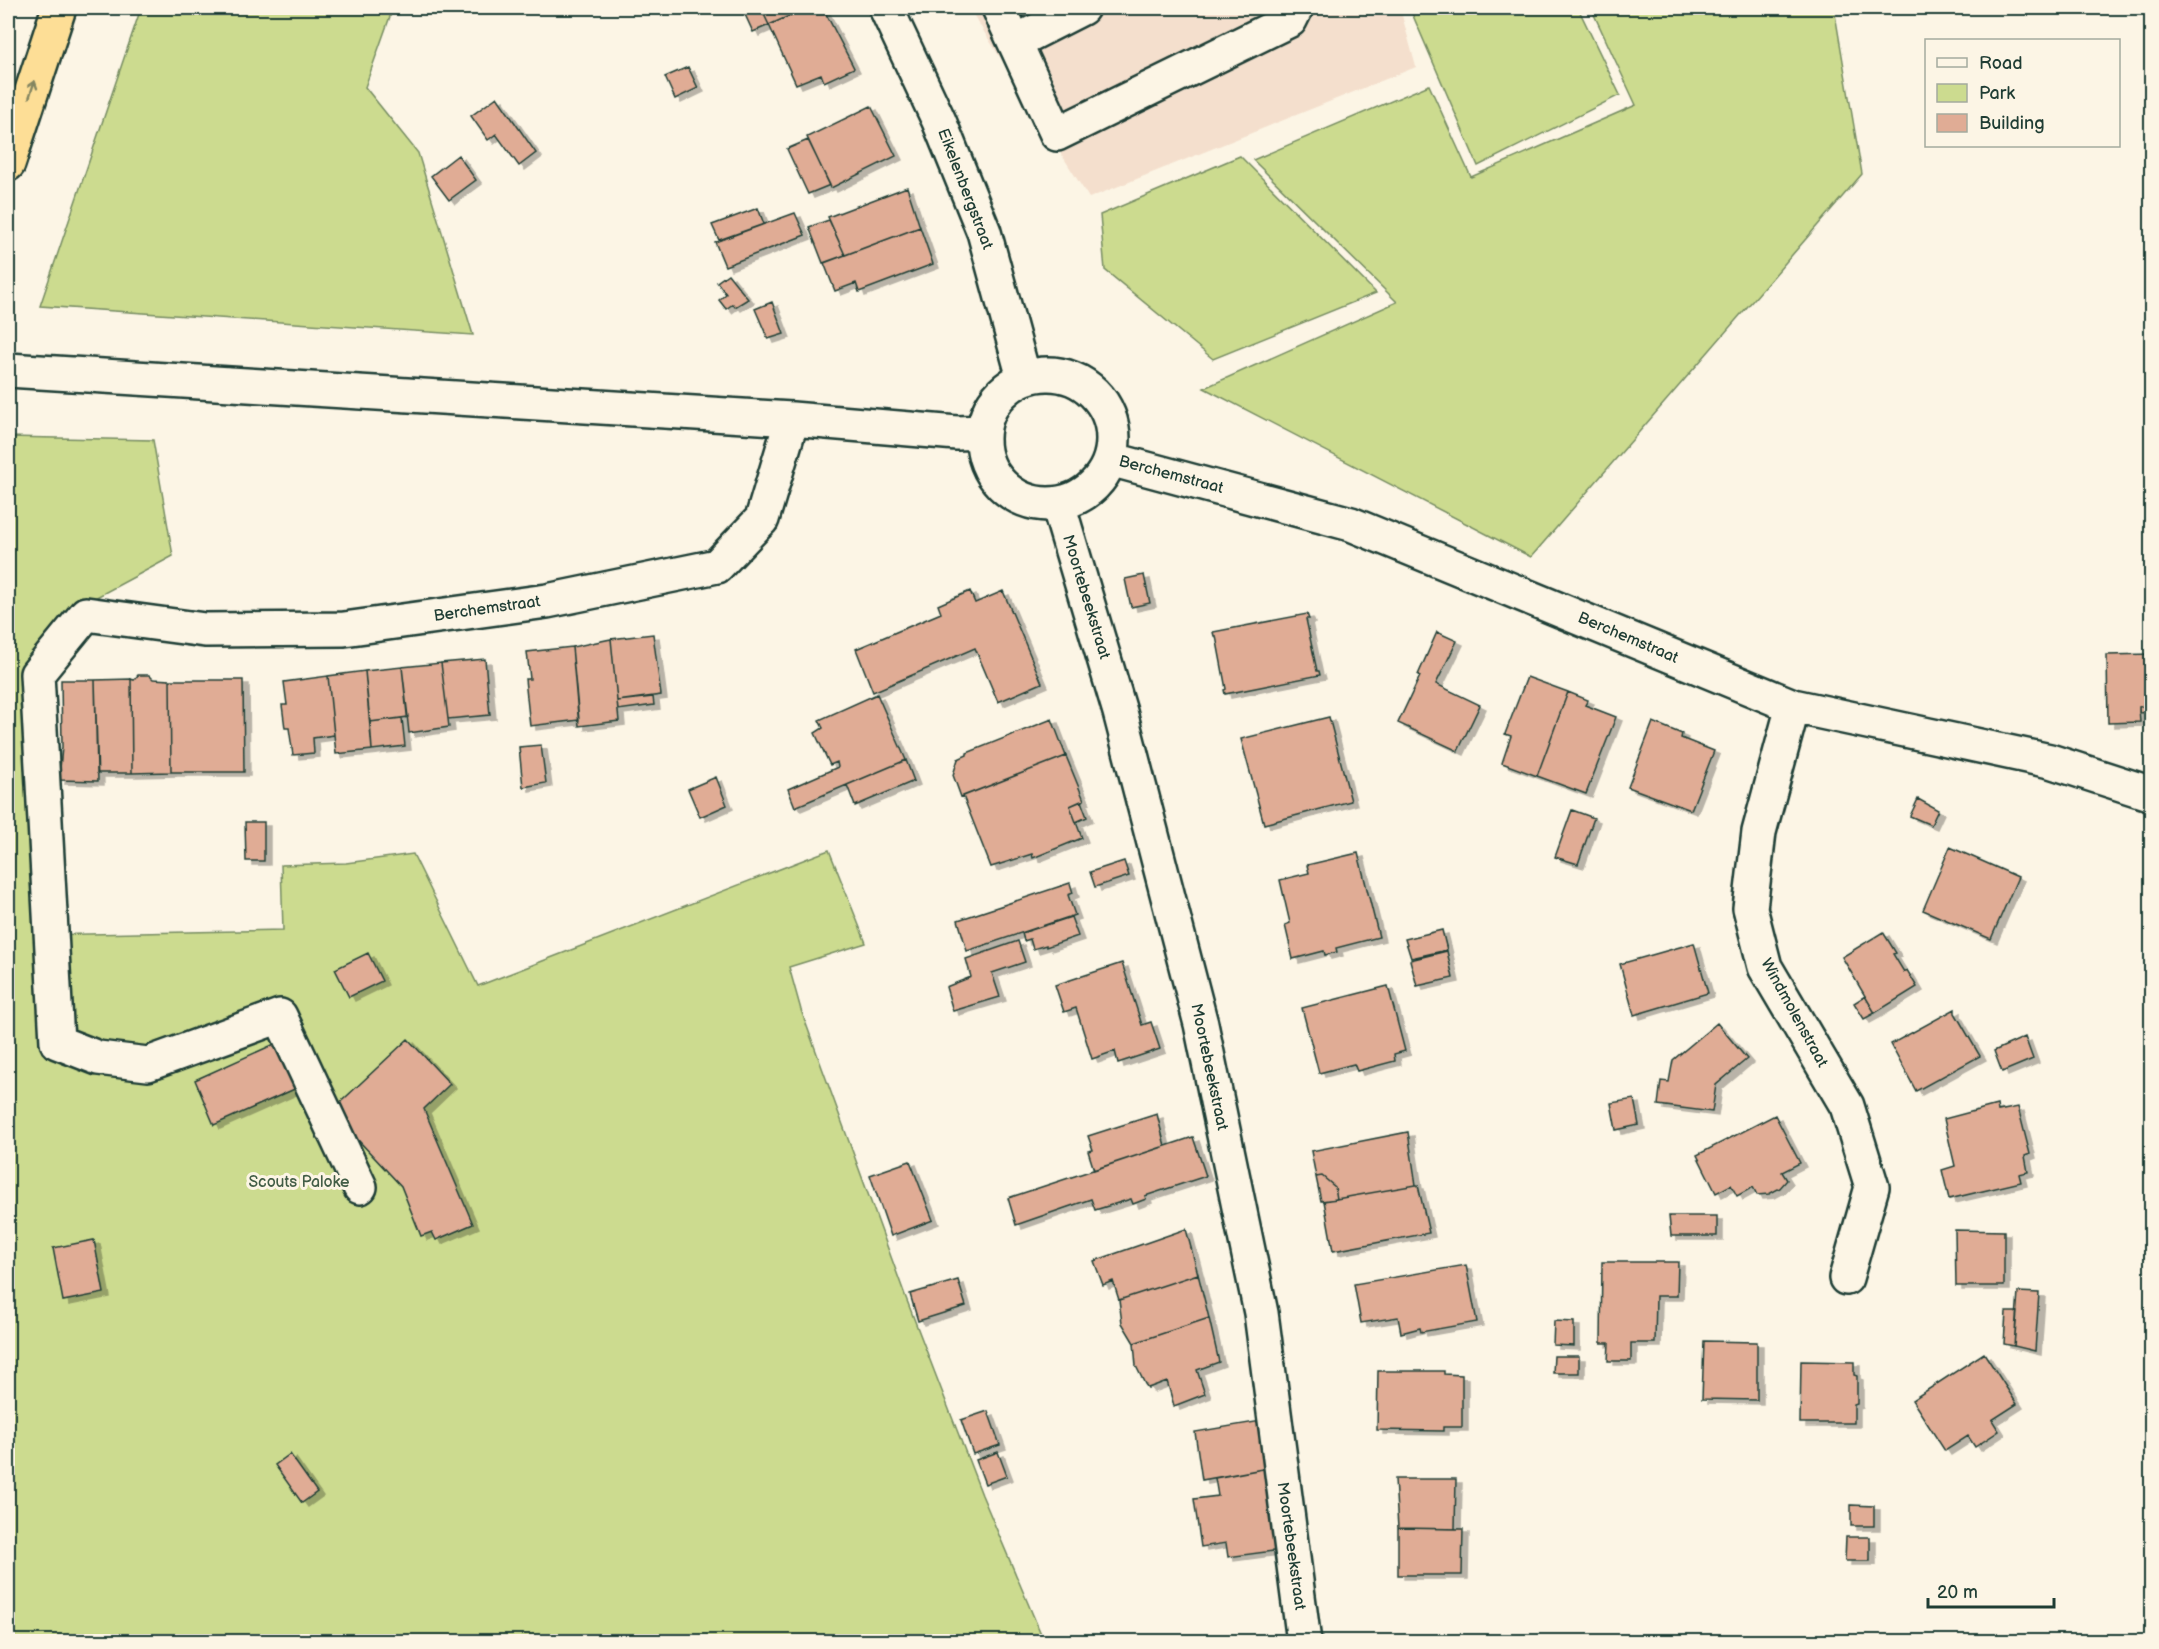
<svg xmlns="http://www.w3.org/2000/svg" width="2159" height="1649" viewBox="0 0 2159 1649" font-family="'Balsamiq Sans',sans-serif">
<style>
.built{fill:#f4dfcd}
.green{fill:#ccdb8f;stroke:#768c62;stroke-width:1.5}
.building{fill:#e0ac95;stroke:#1f3d34;stroke-width:1.5;filter:url(#shadow)}
.lines{fill:none;stroke-linecap:round;stroke-linejoin:round}
.minor-casing{stroke:#1f3d34;stroke-width:38}
.highway-casing{stroke:#1f3d34;stroke-width:38}
.minor{stroke:#fcf5e5;stroke-width:33}
.highway{stroke:#fdde96;stroke-width:33}
.oneway{stroke:#838560}
.labels{text-anchor:middle;dominant-baseline:central;stroke-width:6;stroke-linejoin:round;paint-order:stroke}
.street-label{font-size:16px;fill:#1f3d34;stroke:#fcf5e5}
.park-label{font-size:16px;fill:#425d46;stroke:#fcf5e5}
</style>
<defs>
<filter id="shadow"><feDropShadow dx="6" dy="4" stdDeviation="0" flood-color="#0004"/></filter>
</defs>
<rect width="100%" height="100%" fill="#fcf5e5"/>
<filter id="ink" filterUnits="userSpaceOnUse"><feTurbulence type="fractalNoise" baseFrequency=".0167" numOctaves="2"/><feDisplacementMap in="SourceGraphic" scale="12" xChannelSelector="R" yChannelSelector="G"/><feConvolveMatrix kernelMatrix="1 2 1 2 8 2 1 2 1" color-interpolation-filters="sRGB"/></filter>
<g filter="url(#ink)">
<!-- built -->
<path class="built" d="M 969,8 L 1400,8 L 1416,67 L 1089,198 Z"/>
<!-- green -->
<path class="green" d="M 141,8 L 393,8 L 365,87 L 418,153 L 473,335 L 40,306 Z
M 1417,8 L 1578,8 L 1620,95 L 1478,166 L 1411,11 Z
M 1591,8 L 1834,8 L 1862,174 L 1531,557 L 1204,388 L 1397,302 L 1253,160 L 1429,85 L 1471,177 L 1636,105 Z
M 1240,156 L 1376,293 L 1213,359 L 1105,270 L 1100,215 Z
M 8,437 L 153,440 L 173,556 L 63,615 L 23,674 L 40,935 L 283,930 L 281,865 L 346,863 L 413,854 L 478,986 L 829,850 L 866,943 L 789,967 L 801,1010 L 906,1298 L 982,1495 L 1044,1641 L 8,1642 Z"/>
<!-- building -->
<path class="building" d="M 742,8 L 761,8 L 769,25 L 753,32 Z
M 761,8 L 807,8 L 769,25 Z
M 807,8 L 823,8 L 854,68 L 824,82 L 821,74 L 796,84 L 769,25 Z
M 688,67 L 698,88 L 675,99 L 665,77 Z
M 497,97 L 536,153 L 519,166 L 496,134 L 488,140 L 471,116 Z
M 871,106 L 896,156 L 831,188 L 807,137 Z
M 808,140 L 830,185 L 808,194 L 787,149 Z
M 458,155 L 476,180 L 449,200 L 431,176 Z
M 907,187 L 920,227 L 845,255 L 828,217 Z
M 758,208 L 764,224 L 719,240 L 712,225 Z
M 795,213 L 805,235 L 725,266 L 715,242 Z
M 829,220 L 845,255 L 823,263 L 809,227 Z
M 920,227 L 933,264 L 859,292 L 856,283 L 835,291 L 824,263 Z
M 728,274 L 748,299 L 735,307 L 733,304 L 726,309 L 719,300 L 726,294 L 717,282 Z
M 772,302 L 784,334 L 768,339 L 755,309 Z
M 1144,575 L 1150,603 L 1131,607 L 1125,579 Z
M 970,591 L 975,603 L 1003,591 L 1042,683 L 998,702 L 975,648 L 873,692 L 856,649 L 941,613 L 938,605 Z
M 1307,614 L 1309,619 L 1306,619 L 1317,671 L 1319,671 L 1320,675 L 1225,694 L 1224,690 L 1226,689 L 1216,636 L 1214,636 L 1213,632 Z
M 1437,632 L 1457,641 L 1436,684 L 1480,705 L 1458,751 L 1398,723 L 1420,676 L 1418,675 Z
M 653,634 L 661,695 L 617,701 L 611,639 Z
M 611,639 L 619,721 L 579,726 L 572,647 Z
M 572,647 L 579,720 L 530,726 L 525,679 L 530,679 L 527,652 Z
M 2152,654 L 2152,684 L 2147,685 L 2148,706 L 2139,707 L 2140,722 L 2108,723 L 2107,655 Z
M 485,659 L 490,715 L 448,719 L 441,663 Z
M 441,663 L 449,727 L 409,733 L 402,667 Z
M 402,667 L 408,717 L 370,722 L 365,671 Z
M 365,671 L 372,750 L 336,754 L 328,676 Z
M 138,675 L 149,675 L 153,679 L 170,680 L 171,772 L 132,773 L 131,679 L 134,680 Z
M 328,676 L 334,735 L 313,738 L 314,753 L 293,755 L 289,728 L 285,728 L 282,705 L 287,705 L 284,682 Z
M 1527,677 L 1568,692 L 1537,776 L 1502,763 L 1511,736 L 1505,734 Z
M 131,679 L 132,773 L 97,773 L 95,680 Z
M 61,680 L 95,680 L 98,781 L 59,780 L 62,747 Z
M 170,680 L 243,680 L 244,772 L 171,772 Z
M 2152,684 L 2152,712 L 2139,713 L 2139,707 L 2148,706 L 2147,685 Z
M 1568,692 L 1588,700 L 1585,705 L 1616,717 L 1586,794 L 1537,776 Z
M 877,694 L 906,760 L 795,807 L 788,789 L 838,767 L 837,762 L 830,765 L 815,733 L 823,728 L 819,720 Z
M 653,697 L 654,705 L 618,710 L 617,701 Z
M 1329,717 L 1351,801 L 1264,824 L 1241,739 Z
M 402,718 L 405,746 L 372,750 L 370,722 Z
M 1052,719 L 1066,756 L 961,797 L 953,775 L 958,759 L 967,755 L 967,753 Z
M 1653,722 L 1682,734 L 1681,738 L 1714,751 L 1691,810 L 1628,787 Z
M 541,745 L 546,783 L 523,787 L 519,747 Z
M 1066,756 L 1084,800 L 1070,806 L 1082,838 L 1033,858 L 1032,854 L 991,867 L 963,796 Z
M 906,760 L 914,781 L 855,806 L 847,785 Z
M 716,777 L 727,805 L 700,817 L 688,789 Z
M 1918,799 L 1938,810 L 1931,825 L 1910,816 Z
M 1081,801 L 1087,817 L 1076,822 L 1070,806 Z
M 1572,810 L 1594,818 L 1578,864 L 1555,857 Z
M 245,822 L 264,822 L 264,861 L 246,861 Z
M 1950,847 L 2018,877 L 1991,939 L 1923,910 Z
M 1358,853 L 1379,937 L 1336,948 L 1337,952 L 1325,955 L 1324,951 L 1293,959 L 1285,925 L 1290,923 L 1280,880 L 1309,873 L 1307,865 Z
M 1124,861 L 1129,876 L 1095,887 L 1090,872 Z
M 1070,883 L 1073,893 L 1068,895 L 1075,915 L 967,951 L 958,920 Z
M 1071,917 L 1078,936 L 1046,947 L 1046,945 L 1033,949 L 1030,939 L 1024,941 L 1022,933 Z
M 1442,930 L 1447,950 L 1411,958 L 1405,939 Z
M 1883,932 L 1896,953 L 1893,954 L 1904,972 L 1907,970 L 1917,987 L 1875,1013 L 1842,957 Z
M 1018,941 L 1025,962 L 992,973 L 1000,997 L 953,1011 L 946,987 L 971,977 L 966,959 Z
M 1694,943 L 1708,993 L 1634,1015 L 1620,964 Z
M 1447,951 L 1453,978 L 1417,986 L 1410,960 Z
M 368,953 L 382,981 L 349,997 L 335,969 Z
M 1122,963 L 1142,1025 L 1151,1022 L 1160,1049 L 1118,1063 L 1115,1051 L 1092,1059 L 1076,1008 L 1064,1012 L 1055,985 Z
M 1388,986 L 1405,1051 L 1394,1054 L 1395,1061 L 1357,1071 L 1354,1064 L 1319,1073 L 1302,1008 Z
M 1865,996 L 1875,1013 L 1864,1019 L 1854,1003 Z
M 1955,1009 L 1955,1013 L 1980,1056 L 1916,1091 L 1891,1044 Z
M 1717,1023 L 1747,1059 L 1716,1085 L 1712,1112 L 1658,1105 L 1661,1081 L 1669,1082 L 1673,1060 Z
M 2025,1037 L 2033,1059 L 2002,1072 L 1994,1051 Z
M 408,1039 L 450,1084 L 424,1109 L 473,1224 L 436,1240 L 432,1232 L 421,1236 L 401,1186 L 331,1111 Z
M 279,1042 L 299,1087 L 214,1125 L 195,1080 Z
M 1634,1099 L 1639,1125 L 1616,1130 L 1611,1103 Z
M 1997,1105 L 1998,1111 L 2018,1107 L 2030,1154 L 2025,1156 L 2028,1172 L 2019,1174 L 2021,1182 L 1949,1199 L 1942,1170 L 1955,1166 L 1944,1119 Z
M 1157,1114 L 1165,1146 L 1094,1170 L 1088,1151 L 1093,1150 L 1088,1136 Z
M 1775,1115 L 1800,1163 L 1782,1172 L 1787,1180 L 1780,1188 L 1769,1194 L 1757,1195 L 1753,1187 L 1737,1196 L 1731,1185 L 1716,1193 L 1697,1155 Z
M 1408,1132 L 1416,1185 L 1337,1199 L 1335,1187 L 1322,1176 L 1316,1177 L 1311,1151 Z
M 1193,1137 L 1206,1176 L 1145,1196 L 1146,1199 L 1133,1204 L 1131,1199 L 1095,1210 L 1091,1199 L 1016,1225 L 1008,1198 Z
M 910,1161 L 933,1220 L 891,1236 L 870,1175 Z
M 1322,1176 L 1335,1187 L 1337,1199 L 1321,1201 L 1316,1177 Z
M 1416,1185 L 1418,1185 L 1429,1233 L 1333,1251 L 1324,1201 Z
M 1669,1216 L 1717,1216 L 1717,1236 L 1671,1236 Z
M 1186,1229 L 1198,1274 L 1119,1300 L 1113,1281 L 1103,1285 L 1094,1261 Z
M 1955,1230 L 2004,1231 L 2004,1286 L 1956,1286 Z
M 94,1240 L 104,1293 L 63,1301 L 53,1248 Z
M 1602,1262 L 1678,1262 L 1677,1296 L 1656,1296 L 1655,1343 L 1631,1343 L 1631,1361 L 1608,1361 L 1609,1343 L 1601,1343 Z
M 1466,1265 L 1477,1322 L 1421,1332 L 1420,1328 L 1401,1333 L 1398,1317 L 1361,1323 L 1354,1284 Z
M 1198,1274 L 1209,1318 L 1134,1343 L 1122,1323 L 1119,1300 Z
M 958,1280 L 966,1306 L 918,1321 L 910,1294 Z
M 2018,1292 L 2039,1293 L 2035,1351 L 2014,1346 Z
M 2006,1312 L 2017,1312 L 2014,1346 L 2004,1344 Z
M 1209,1318 L 1219,1362 L 1197,1370 L 1205,1394 L 1174,1406 L 1167,1381 L 1148,1388 L 1145,1384 L 1136,1366 L 1134,1343 Z
M 1554,1321 L 1574,1322 L 1574,1346 L 1553,1345 Z
M 1704,1341 L 1757,1342 L 1757,1400 L 1702,1399 Z
M 1984,1353 L 2017,1404 L 1992,1420 L 1999,1431 L 1975,1447 L 1968,1436 L 1945,1451 L 1912,1400 Z
M 1554,1356 L 1579,1356 L 1579,1373 L 1553,1373 Z
M 1801,1361 L 1854,1362 L 1854,1375 L 1857,1376 L 1857,1404 L 1854,1405 L 1854,1423 L 1800,1423 Z
M 1378,1371 L 1444,1371 L 1444,1374 L 1462,1375 L 1462,1427 L 1443,1427 L 1443,1431 L 1377,1430 Z
M 988,1411 L 1000,1445 L 973,1454 L 961,1420 Z
M 1261,1421 L 1268,1468 L 1202,1480 L 1195,1432 Z
M 998,1452 L 1007,1476 L 985,1484 L 976,1460 Z
M 290,1454 L 317,1492 L 302,1503 L 275,1465 Z
M 1268,1468 L 1281,1550 L 1228,1557 L 1226,1543 L 1201,1547 L 1194,1499 L 1218,1496 L 1215,1478 Z
M 1395,1479 L 1456,1479 L 1455,1529 L 1398,1528 Z
M 1851,1505 L 1874,1506 L 1874,1526 L 1851,1526 Z
M 1398,1528 L 1463,1529 L 1462,1575 L 1398,1575 Z
M 1846,1537 L 1870,1537 L 1870,1561 L 1845,1561 Z"/>
<g class="lines">
<defs>
<path id="minor" d="M 886,8 L 939,121 L 984,232 L 1024,378
M 999,8 L 1057,134 L 1290,20 L 1296,8
M 1015,42 L 1082,8
M 8,370 L 792,419 L 957,433 L 982,432
M983 439a65 65 0 1 1 130 0a65 65 0 1 1-130 0Z
M 1110,459 L 1351,524 L 1793,706 L 2050,761 L 2152,794
M 1058,504 L 1120,712 L 1201,1024 L 1261,1313 L 1304,1642
M 1793,706 L 1759,832 L 1750,908 L 1765,967 L 1847,1106 L 1872,1187 L 1846,1278
M 360,1187 L 280,1016 L 148,1064 L 98,1058 L 57,1042 L 37,674 L 86,614 L 205,630 L 344,629 L 547,601 L 717,566 L 762,519 L 792,419"/>
<path id="highway" d="M 8,164 L 59,8"/>
</defs>
<!-- minor casing -->
<use href="#minor" class="minor-casing"/>
<!-- highway casing -->
<use href="#highway" class="highway-casing"/>
<!-- minor -->
<use href="#minor" class="minor"/>
<!-- highway -->
<use href="#highway" class="highway"/>
</g>
<!-- one-way arrows -->
<defs><path id="oneway-shaft" d="M-6 0H5M1.5-3L5.5 0L1.5 3" fill="none" stroke-width="1.6" stroke-linecap="round" stroke-linejoin="round" transform="scale(1.5)"/></defs>
<use class="oneway" href="#oneway-shaft" transform="translate(32 89) rotate(-72)"/>
</g>
<g class="labels">
<!-- street labels -->
<g class="street-label">
<text transform="translate(965 189) rotate(69)">Eikelenbergstraat</text>
<text transform="translate(1171 475) rotate(15)">Berchemstraat</text>
<text transform="translate(1086 597) rotate(73)">Moortebeekstraat</text>
<text transform="translate(487 609) rotate(-8)">Berchemstraat</text>
<text transform="translate(1628 638) rotate(23)">Berchemstraat</text>
<text transform="translate(1794 1013) rotate(61)">Windmolenstraat</text>
<text transform="translate(1209 1067) rotate(78)">Moortebeekstraat</text>
<text transform="translate(1291 1546) rotate(82)">Moortebeekstraat</text>
</g>
<!-- park labels -->
<g class="park-label">
<text x="299" y="1182">Scouts Paloke</text>
</g>
</g>
<!-- margin -->
<rect width="2159" height="1649" fill="none" stroke="#fcf5e5" stroke-width="30"/>
<rect x="15" y="15" width="2129" height="1619" fill="none" stroke="#1f3d34" stroke-width="2" filter="url(#ink)"/>
<!-- legend -->
<rect x="1925" y="39" width="195" height="108" fill="#fcf5e5" stroke="#a4ab9e" stroke-width="1.5"/>
<rect x="1937" y="58" width="30" height="9" fill="#fcf5e5" stroke="#a4ab9e" stroke-width="1.5"/>
<text x="1979" y="69" font-size="18" fill="#1f3d34">Road</text>
<rect x="1937" y="84" width="30" height="18" fill="#ccdb8f" stroke="#a4ab9e" stroke-width="1.5"/>
<text x="1979" y="99" font-size="18" fill="#1f3d34">Park</text>
<rect x="1937" y="114" width="30" height="18" fill="#e0ac95" stroke="#a4ab9e" stroke-width="1.5"/>
<text x="1979" y="129" font-size="18" fill="#1f3d34">Building</text>
<!-- scale -->
<path d="M1928 1598v9h126v-9" fill="none" stroke="#1f3d34" stroke-width="3"/>
<text x="1937" y="1598" font-size="18" fill="#1f3d34" stroke="#fcf5e5" stroke-width="4.5" paint-order="stroke">20 m</text>
</svg>
